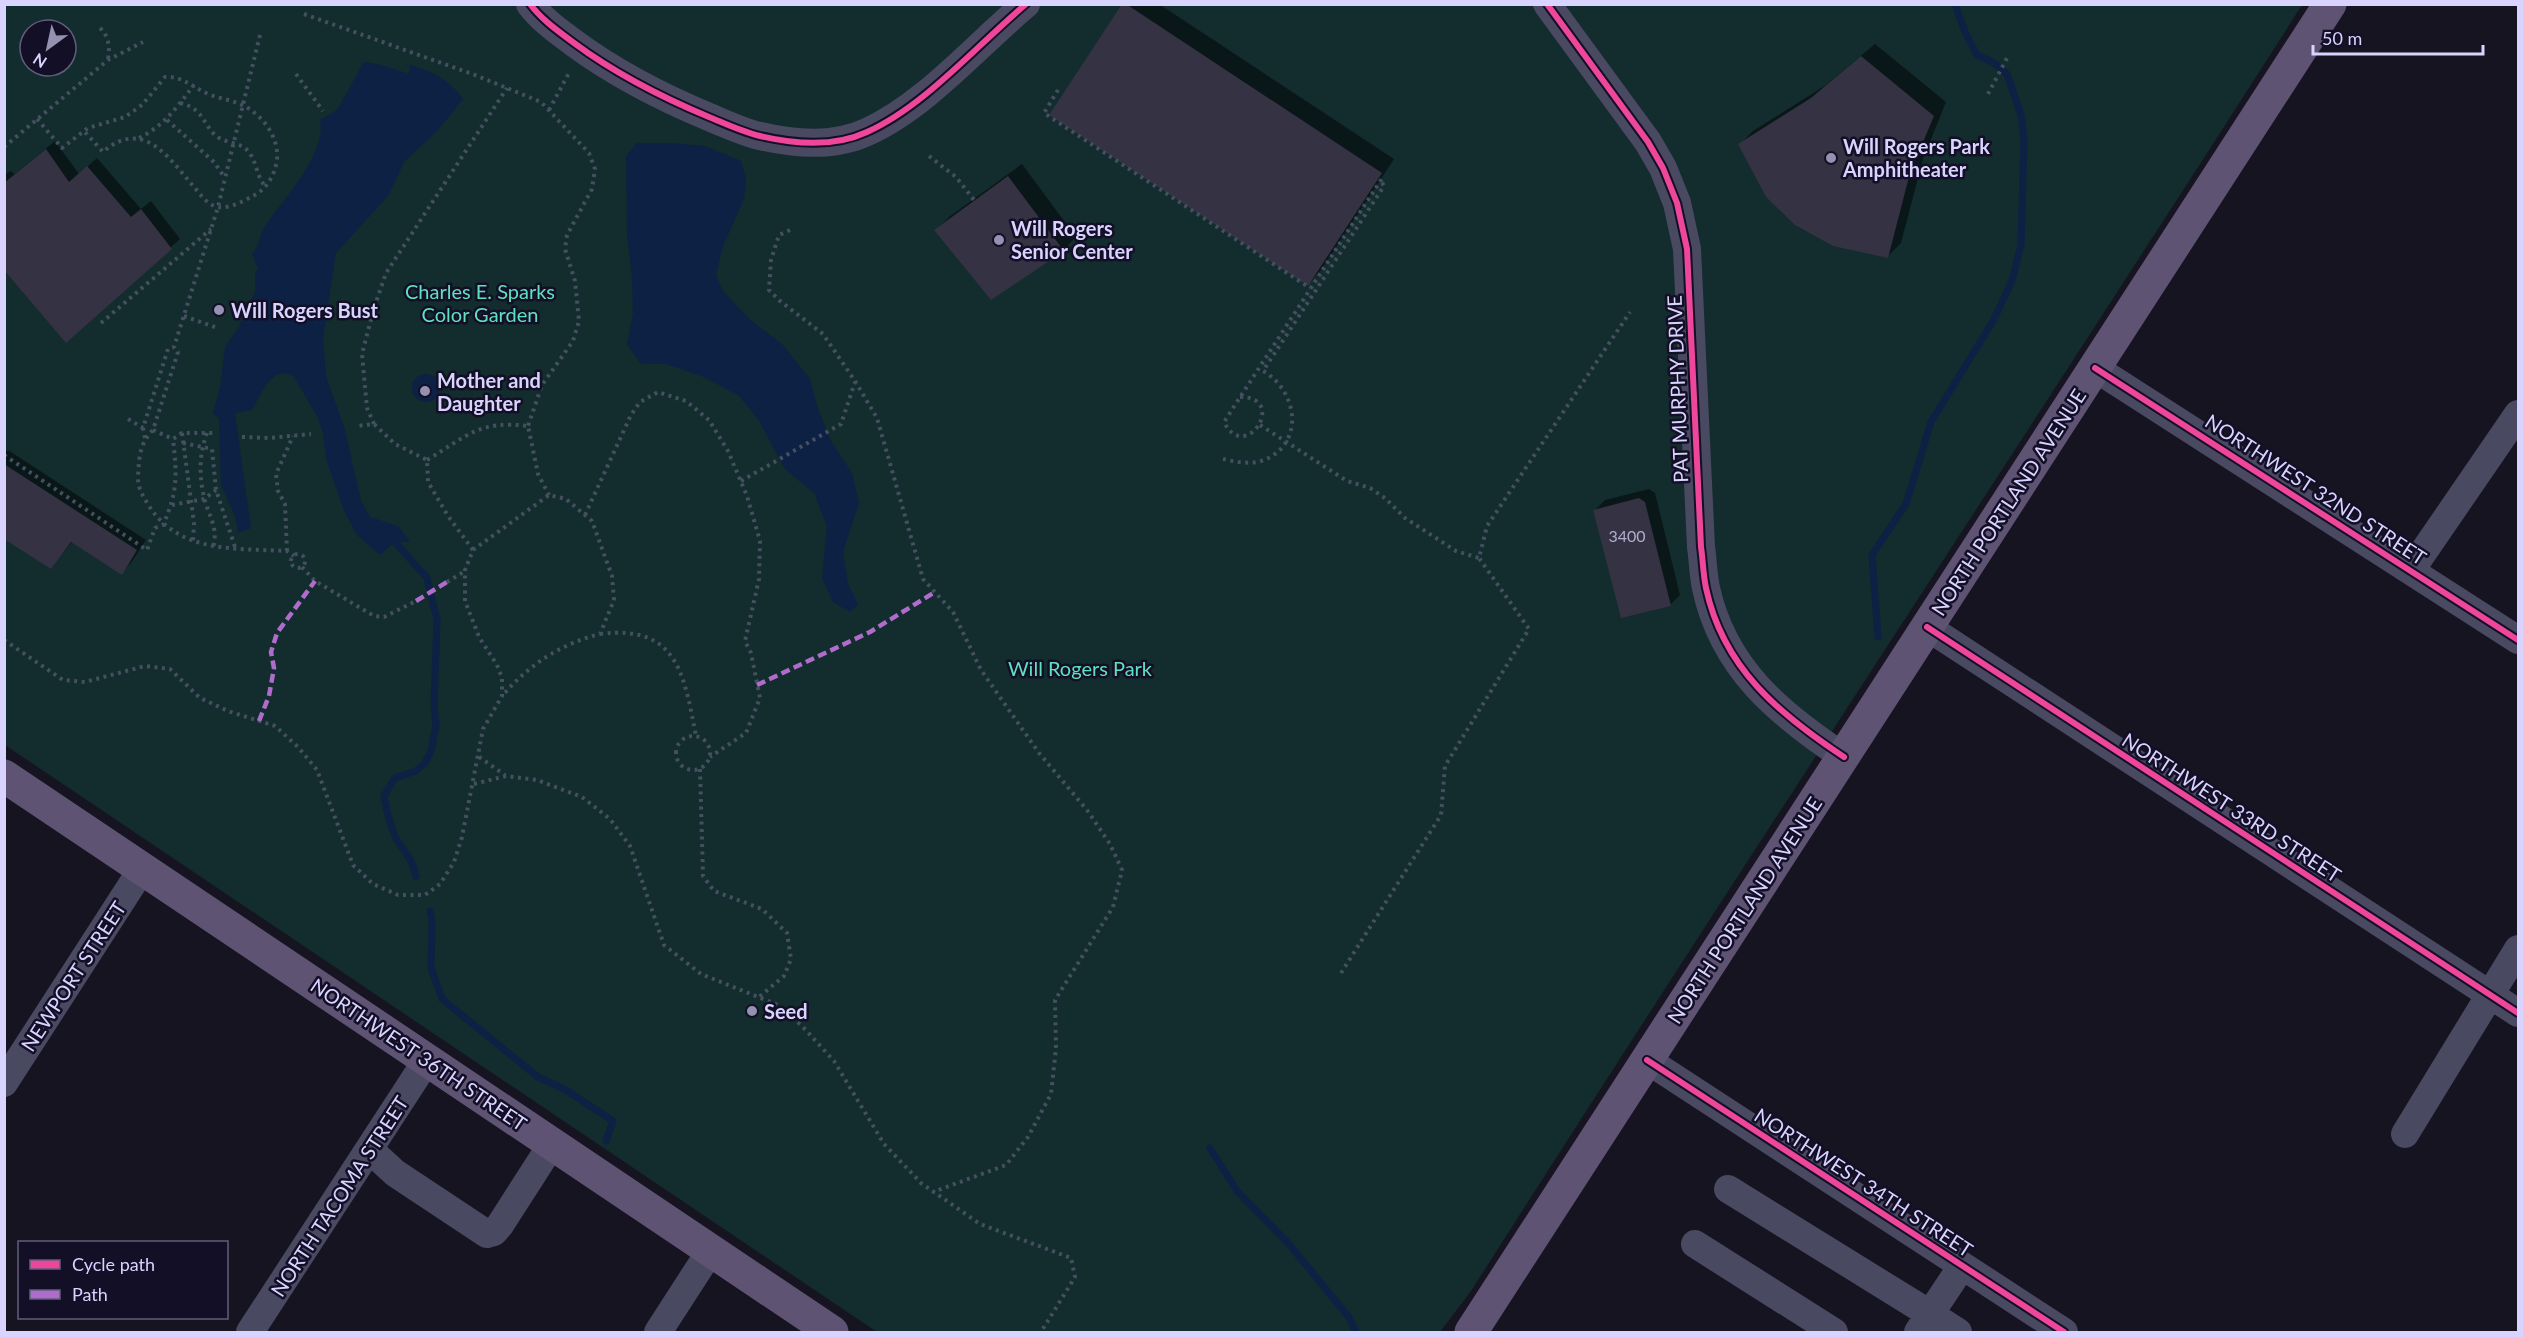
<svg xmlns="http://www.w3.org/2000/svg" width="2523" height="1337" viewBox="0 0 2523 1337" font-family="Lato,sans-serif">
<style>
.green{fill:#132c2d;fill-rule:evenodd}
.water{fill:#0d2144}
.shadow{fill:#0007}
.lines{fill:none;stroke-linecap:round;stroke-linejoin:round}
.stream{stroke:#0d2144;stroke-width:7}
.building{fill:#343243}
.path{stroke:#44505f;stroke-width:4;stroke-dasharray:3 4.5;stroke-linecap:butt}
.minor{stroke:#4a4962;stroke-width:28}
.major{stroke:#5e5373;stroke-width:33}
.quiet{stroke:#b06ccc;stroke-width:4.5;stroke-dasharray:9 4.5;stroke-linecap:butt}
.cycleway-casing{stroke:#130f26;stroke-width:10}
.cycleway{stroke:#ed469a;stroke-width:6}
.poi-dot{fill:#9591b1;stroke:#130f26;stroke-width:2}
.labels{text-anchor:middle;dominant-baseline:central;stroke-width:5;stroke-linejoin:round;paint-order:stroke}
.number-label{font-size:16px;fill:#b0acd0}
.poi-label{font-size:20px;font-weight:bold;fill:#d9d4ff;stroke:#130f26;text-anchor:start}
.park-label{font-size:20px;fill:#5fe0c0;stroke:#130f26}
.street-label{font-size:20px;fill:#d9d4ff;stroke:#130f26}
</style>
<rect width="100%" height="100%" fill="#161421"/>
<!-- green -->
<path class="green" d="M 4,5 L 2302,5 C 2027,435 1745,861 1471,1291 L 1440,1332 L 877,1332 L 5,745 ZM 30,30 L 66,30 L 66,66 L 30,66 Z"/>
<!-- water -->
<path class="water" d="M 364,62 L 378,64 L 409,74 L 410,65 C 433,72 449,79 463,99 L 438,130 L 404,162 L 388,196 L 336,253 L 323,338 L 326,376 L 345,430 L 361,501 L 370,517 L 398,526 L 410,542 L 395,542 L 380,555 L 357,535 L 345,513 L 326,459 L 323,433 L 317,416 L 294,377 C 273,362 261,395 252,410 L 235,413 L 251,528 L 238,533 L 235,516 L 221,485 L 219,419 L 213,413 L 220,387 L 225,347 L 237,330 L 255,292 L 255,272 L 258,269 L 252,254 C 261,244 259,235 266,225 C 283,199 327,154 320,120 L 337,110 Z
M 637,143 L 672,143 L 705,146 L 741,161 L 746,179 L 744,199 L 723,246 L 716,275 L 723,291 L 749,319 L 782,344 L 810,379 L 818,409 L 831,441 L 852,473 L 859,503 L 843,552 L 848,584 L 858,604 L 850,612 L 833,602 L 822,578 L 827,526 L 814,493 L 785,469 L 758,419 L 739,396 L 704,377 L 666,364 L 641,364 L 627,344 L 633,313 L 632,277 L 627,235 L 626,156 Z
M412 388a14 14 0 1 1 28 0a14 14 0 1 1-28 0Z"/>
<!-- shadow -->
<path class="shadow" d="M 1124,4 L 1159,4 L 1394,159 L 1321,270 L 1308,284 Z
M 1875,44 L 1946,102 L 1923,159 L 1901,243 L 1887,257 L 1740,144 L 1753,131 L 1826,85 Z
M 55,141 L 79,174 L 97,158 L 141,209 L 151,201 L 180,239 L 66,341 L 4,268 L 4,175 L 10,171 L 15,174 Z
M 1022,164 L 1076,237 L 1063,250 L 936,230 L 949,217 Z
M 8,450 L 146,540 L 131,563 L 121,573 L 73,541 L 51,567 L 4,537 L 4,453 Z
M 1649,489 L 1655,493 L 1680,595 L 1670,605 L 1595,510 L 1605,500 Z"/>
<g class="lines">
<!-- stream -->
<path class="stream" d="M 395,542 L 427,578 L 437,620 L 434,705 L 436,725 L 431,751 L 425,763 L 416,771 L 395,778 L 384,796 C 387,811 389,824 396,838 C 404,852 413,860 416,876
M 1878,637 L 1872,555 L 1906,504 L 1931,422 L 1993,321 L 2012,281 L 2021,245 L 2024,140 L 2021,115 L 2007,74 L 1994,63 L 1977,55 L 1965,32 L 1955,4
M 430,911 L 432,921 L 431,968 L 442,999 L 538,1077 L 566,1090 L 613,1121 L 606,1141
M 1210,1148 L 1237,1191 L 1288,1243 L 1348,1316 L 1356,1332"/>
</g>
<!-- building -->
<path class="building" d="M 1122,4 L 1126,4 L 1382,173 L 1308,286 L 1049,115 Z
M 1861,56 L 1934,116 L 1910,173 L 1888,258 L 1833,246 L 1795,225 L 1766,197 L 1738,144 L 1811,98 Z
M 46,149 L 69,182 L 87,166 L 131,217 L 141,209 L 172,249 L 66,343 L 4,270 L 4,183 Z
M 1008,176 L 1064,251 L 991,300 L 934,230 Z
M 4,464 L 137,550 L 122,575 L 71,542 L 51,569 L 4,539 Z
M 1639,498 L 1645,502 L 1671,606 L 1621,618 L 1593,510 Z"/>
<g class="lines">
<!-- path -->
<path class="path" d="M 304,14 L 475,75 L 541,102 L 589,153 L 595,169 L 592,189 L 567,235 L 565,249 L 575,281 L 579,321 L 573,341 L 542,385 L 528,426
M 100,28 C 109,36 110,48 108,59
M 260,35 L 218,207 L 174,347 L 178,352 L 153,430 C 139,444 139,459 138,477 C 138,489 143,496 149,506 C 180,554 236,548 287,551 L 294,556
M 296,74 L 323,111
M 1058,90 L 1044,113 L 1310,288
M 1988,94 L 2007,58
M 180,103 C 207,109 203,130 221,139 C 229,143 240,143 247,150 C 257,160 256,177 266,187
M 549,110 L 570,71
M 37,119 L 62,148 L 88,128 L 125,117 L 142,105 L 165,77 C 184,76 194,89 211,95 C 221,99 232,100 242,105 C 262,114 279,137 277,159 C 275,175 267,189 253,196 C 243,201 230,209 218,207 C 207,205 201,195 194,187 C 169,158 143,117 103,152 L 84,131
M 167,120 L 214,162 L 225,178
M 139,138 C 164,126 177,107 194,85
M 4,147 L 108,60 L 143,42
M 929,156 L 956,177 L 974,200
M 790,230 L 779,235 L 771,260 L 769,290 L 780,301 L 823,334 L 855,381 L 877,418 L 923,579 L 953,612 L 981,670 L 1039,753 L 1087,810 L 1110,844 L 1122,870 L 1113,907 L 1055,1000 L 1056,1048 L 1051,1094 L 1028,1137 L 1006,1165 L 933,1192
M 184,316 L 215,327
M 101,323 L 211,229
M 1240,397 C 1289,397 1245,465 1224,422 L 1383,177
M 128,419 L 143,428
M 374,424 L 367,408 L 362,354 L 374,308 L 386,273 L 507,88
M 1260,425 L 1347,481 L 1370,488 L 1385,498 L 1405,518 L 1456,551 L 1479,558
M 153,430 L 173,439 L 182,433 L 213,433
M 182,433 L 194,523 L 193,542
M 207,433 C 199,454 199,475 204,497 C 208,515 219,528 213,547
M 242,437 L 270,438 L 311,434
M 145,438 L 143,428 L 168,349 L 174,347
M 183,443 L 212,449 L 216,490 L 235,547
M 4,455 L 147,550 L 155,528 L 163,525 C 178,491 177,476 173,439
M 1223,459 C 1236,462 1251,465 1264,460 C 1306,443 1297,390 1263,371 L 1384,186 L 1381,181
M 427,460 C 467,436 479,420 528,426 L 538,474 L 549,495
M 741,481 L 841,424 L 855,382
M 172,505 L 204,499 L 216,490
M 585,515 L 631,415 L 640,402 L 658,392 L 686,401 L 709,420 L 728,451 L 747,496 L 760,541 L 759,579 L 745,641 L 751,653 L 760,698 L 746,733 L 710,757
M 473,550 L 549,495 L 566,499 L 592,521 L 612,576 L 614,600 L 600,634 C 560,644 529,665 503,695
M 287,551 L 285,504 L 278,491 L 276,474 L 293,436
M291 561a7 7 0 1 1 14 0a7 7 0 1 1-14 0Z
M 302,567 L 315,581 L 374,616 L 384,617 L 416,601
M 447,582 L 465,571
M 600,634 C 678,624 684,675 696,736
M 4,640 L 63,680 L 85,682 L 145,666 L 170,669 L 200,698 L 228,711 L 275,726 L 298,747 L 317,770 L 353,865 L 373,884 L 398,895 L 425,895 L 440,884 L 454,862 L 462,837 L 483,729 L 502,696 L 502,678 L 497,665 L 479,637 L 465,601 L 465,570 L 473,550 L 448,516 L 428,482 L 427,460 L 395,444 L 374,424 L 357,426
M676 753a17 17 0 1 1 34 0a17 17 0 1 1-34 0Z
M 479,757 L 505,775
M 700,769 L 703,876 L 714,891 L 762,909 L 787,933 L 791,959 L 784,976 L 759,997
M 474,784 L 506,776 L 537,780 L 582,797 L 610,819 L 630,846 L 664,945 L 701,974 L 778,1005 L 803,1027 L 834,1061 L 884,1144 L 921,1183 L 980,1224 L 1071,1258 L 1075,1277 L 1041,1332
M 1341,973 L 1441,815 L 1445,766 L 1529,629 L 1479,558 L 1487,526 L 1630,312"/>
<!-- minor -->
<path class="minor" d="M 530,4 C 542,20 558,31 574,43 C 616,74 661,97 709,117 C 726,124 743,132 760,136 C 794,144 835,147 867,132 C 925,106 977,45 1026,4
M 1547,4 L 1648,142 L 1663,168 L 1677,203 L 1687,249 L 1701,547 C 1703,560 1703,574 1706,588 C 1723,668 1779,714 1844,757
M 2095,368 L 2518,640
M 2411,570 L 2518,414
M 1927,627 L 2518,1013
M 1647,1060 L 2064,1332
M 4,1083 L 142,869
M 2405,1134 L 2518,949
M 369,1149 L 395,1173 L 487,1234 L 494,1232 L 500,1225 L 552,1144
M 1728,1189 L 1930,1314 L 1918,1332
M 1695,1244 L 1834,1332
M 250,1332 L 427,1060
M 658,1332 L 711,1250
M 1958,1332 L 1930,1314 L 1962,1266"/>
<!-- major -->
<path class="major" d="M 4,776 L 832,1332
M 1471,1332 L 2330,4"/>
<!-- quiet -->
<path class="quiet" d="M 416,601 L 447,582
M 757,685 L 870,632 L 935,592
M 259,721 L 269,696 L 274,668 L 271,652 L 277,633 L 315,581"/>
<defs>
<path id="cycleway" d="M 530,4 C 542,20 558,31 574,43 C 616,74 661,97 709,117 C 726,124 743,132 760,136 C 794,144 835,147 867,132 C 925,106 977,45 1026,4
M 1547,4 L 1648,142 L 1663,168 L 1677,203 L 1687,249 L 1701,547 C 1703,560 1703,574 1706,588 C 1723,668 1779,714 1844,757
M 2095,368 L 2518,640
M 1927,627 L 2518,1013
M 1647,1060 L 2064,1332"/>
</defs>
<!-- cycleway casing -->
<use href="#cycleway" class="cycleway-casing"/>
<!-- cycleway -->
<use href="#cycleway" class="cycleway"/>
</g>
<!-- markers -->
<g class="poi-dot">
<circle cx="1831" cy="158" r="6"/>
<circle cx="999" cy="240" r="6"/>
<circle cx="219" cy="310" r="6"/>
<circle cx="425" cy="391" r="6"/>
<circle cx="752" cy="1011" r="6"/>
</g>
<g class="labels">
<!-- number labels -->
<g class="number-label">
<text x="1627" y="535">3400</text>
</g>
<!-- poi labels -->
<g class="poi-label">
<text x="1843" y="146">Will Rogers Park<tspan x="1843" dy="23">Amphitheater</tspan></text>
<text x="1011" y="228">Will Rogers<tspan x="1011" dy="23">Senior Center</tspan></text>
<text x="231" y="310">Will Rogers Bust</text>
<text x="437" y="380">Mother and<tspan x="437" dy="23">Daughter</tspan></text>
<text x="764" y="1011">Seed</text>
</g>
<!-- park labels -->
<g class="park-label">
<text x="480" y="291">Charles E. Sparks<tspan x="480" dy="23">Color Garden</tspan></text>
<text x="1080" y="668">Will Rogers Park</text>
</g>
<!-- street labels -->
<g class="street-label">
<text transform="translate(1677 389) rotate(-92)">PAT MURPHY DRIVE</text>
<text transform="translate(2316 489) rotate(33)">NORTHWEST 32ND STREET</text>
<text transform="translate(2008 502) rotate(-57)">NORTH PORTLAND AVENUE</text>
<text transform="translate(2232 807) rotate(33)">NORTHWEST 33RD STREET</text>
<text transform="translate(1744 910) rotate(-57)">NORTH PORTLAND AVENUE</text>
<text transform="translate(73 976) rotate(-57)">NEWPORT STREET</text>
<text transform="translate(419 1054) rotate(34)">NORTHWEST 36TH STREET</text>
<text transform="translate(1864 1182) rotate(33)">NORTHWEST 34TH STREET</text>
<text transform="translate(339 1196) rotate(-57)">NORTH TACOMA STREET</text>
</g>
</g>
<!-- border -->
<rect width="2523" height="1337" fill="none" stroke="#d9d4ff" stroke-width="12"/>
<!-- legend -->
<rect x="18" y="1241" width="210" height="78" fill="#130f26" stroke="#625e7d" stroke-width="1.5"/>
<rect x="30" y="1260" width="30" height="9" fill="#ed469a" stroke="#625e7d" stroke-width="1.5"/>
<text x="72" y="1271" font-size="18" fill="#d9d4ff">Cycle path</text>
<rect x="30" y="1290" width="30" height="9" fill="#b06ccc" stroke="#625e7d" stroke-width="1.5"/>
<text x="72" y="1301" font-size="18" fill="#d9d4ff">Path</text>
<!-- north arrow -->
<g transform="translate(48 48) rotate(213)"><circle r="28" fill="#130f26" stroke="#625e7d" stroke-width="1.5"/>
<path d="M0-4.5L10 22L0 15L-10 22Z" fill="#9591b1"/>
<text y="-9" font-size="16" font-weight="bold" text-anchor="middle" fill="#d9d4ff">N</text>
</g>
<!-- scale -->
<path d="M2313 45v9h170v-9" fill="none" stroke="#d9d4ff" stroke-width="3"/>
<text x="2322" y="45" font-size="18" fill="#d9d4ff" stroke="#130f26" stroke-width="4.5" paint-order="stroke">50 m</text>
</svg>
